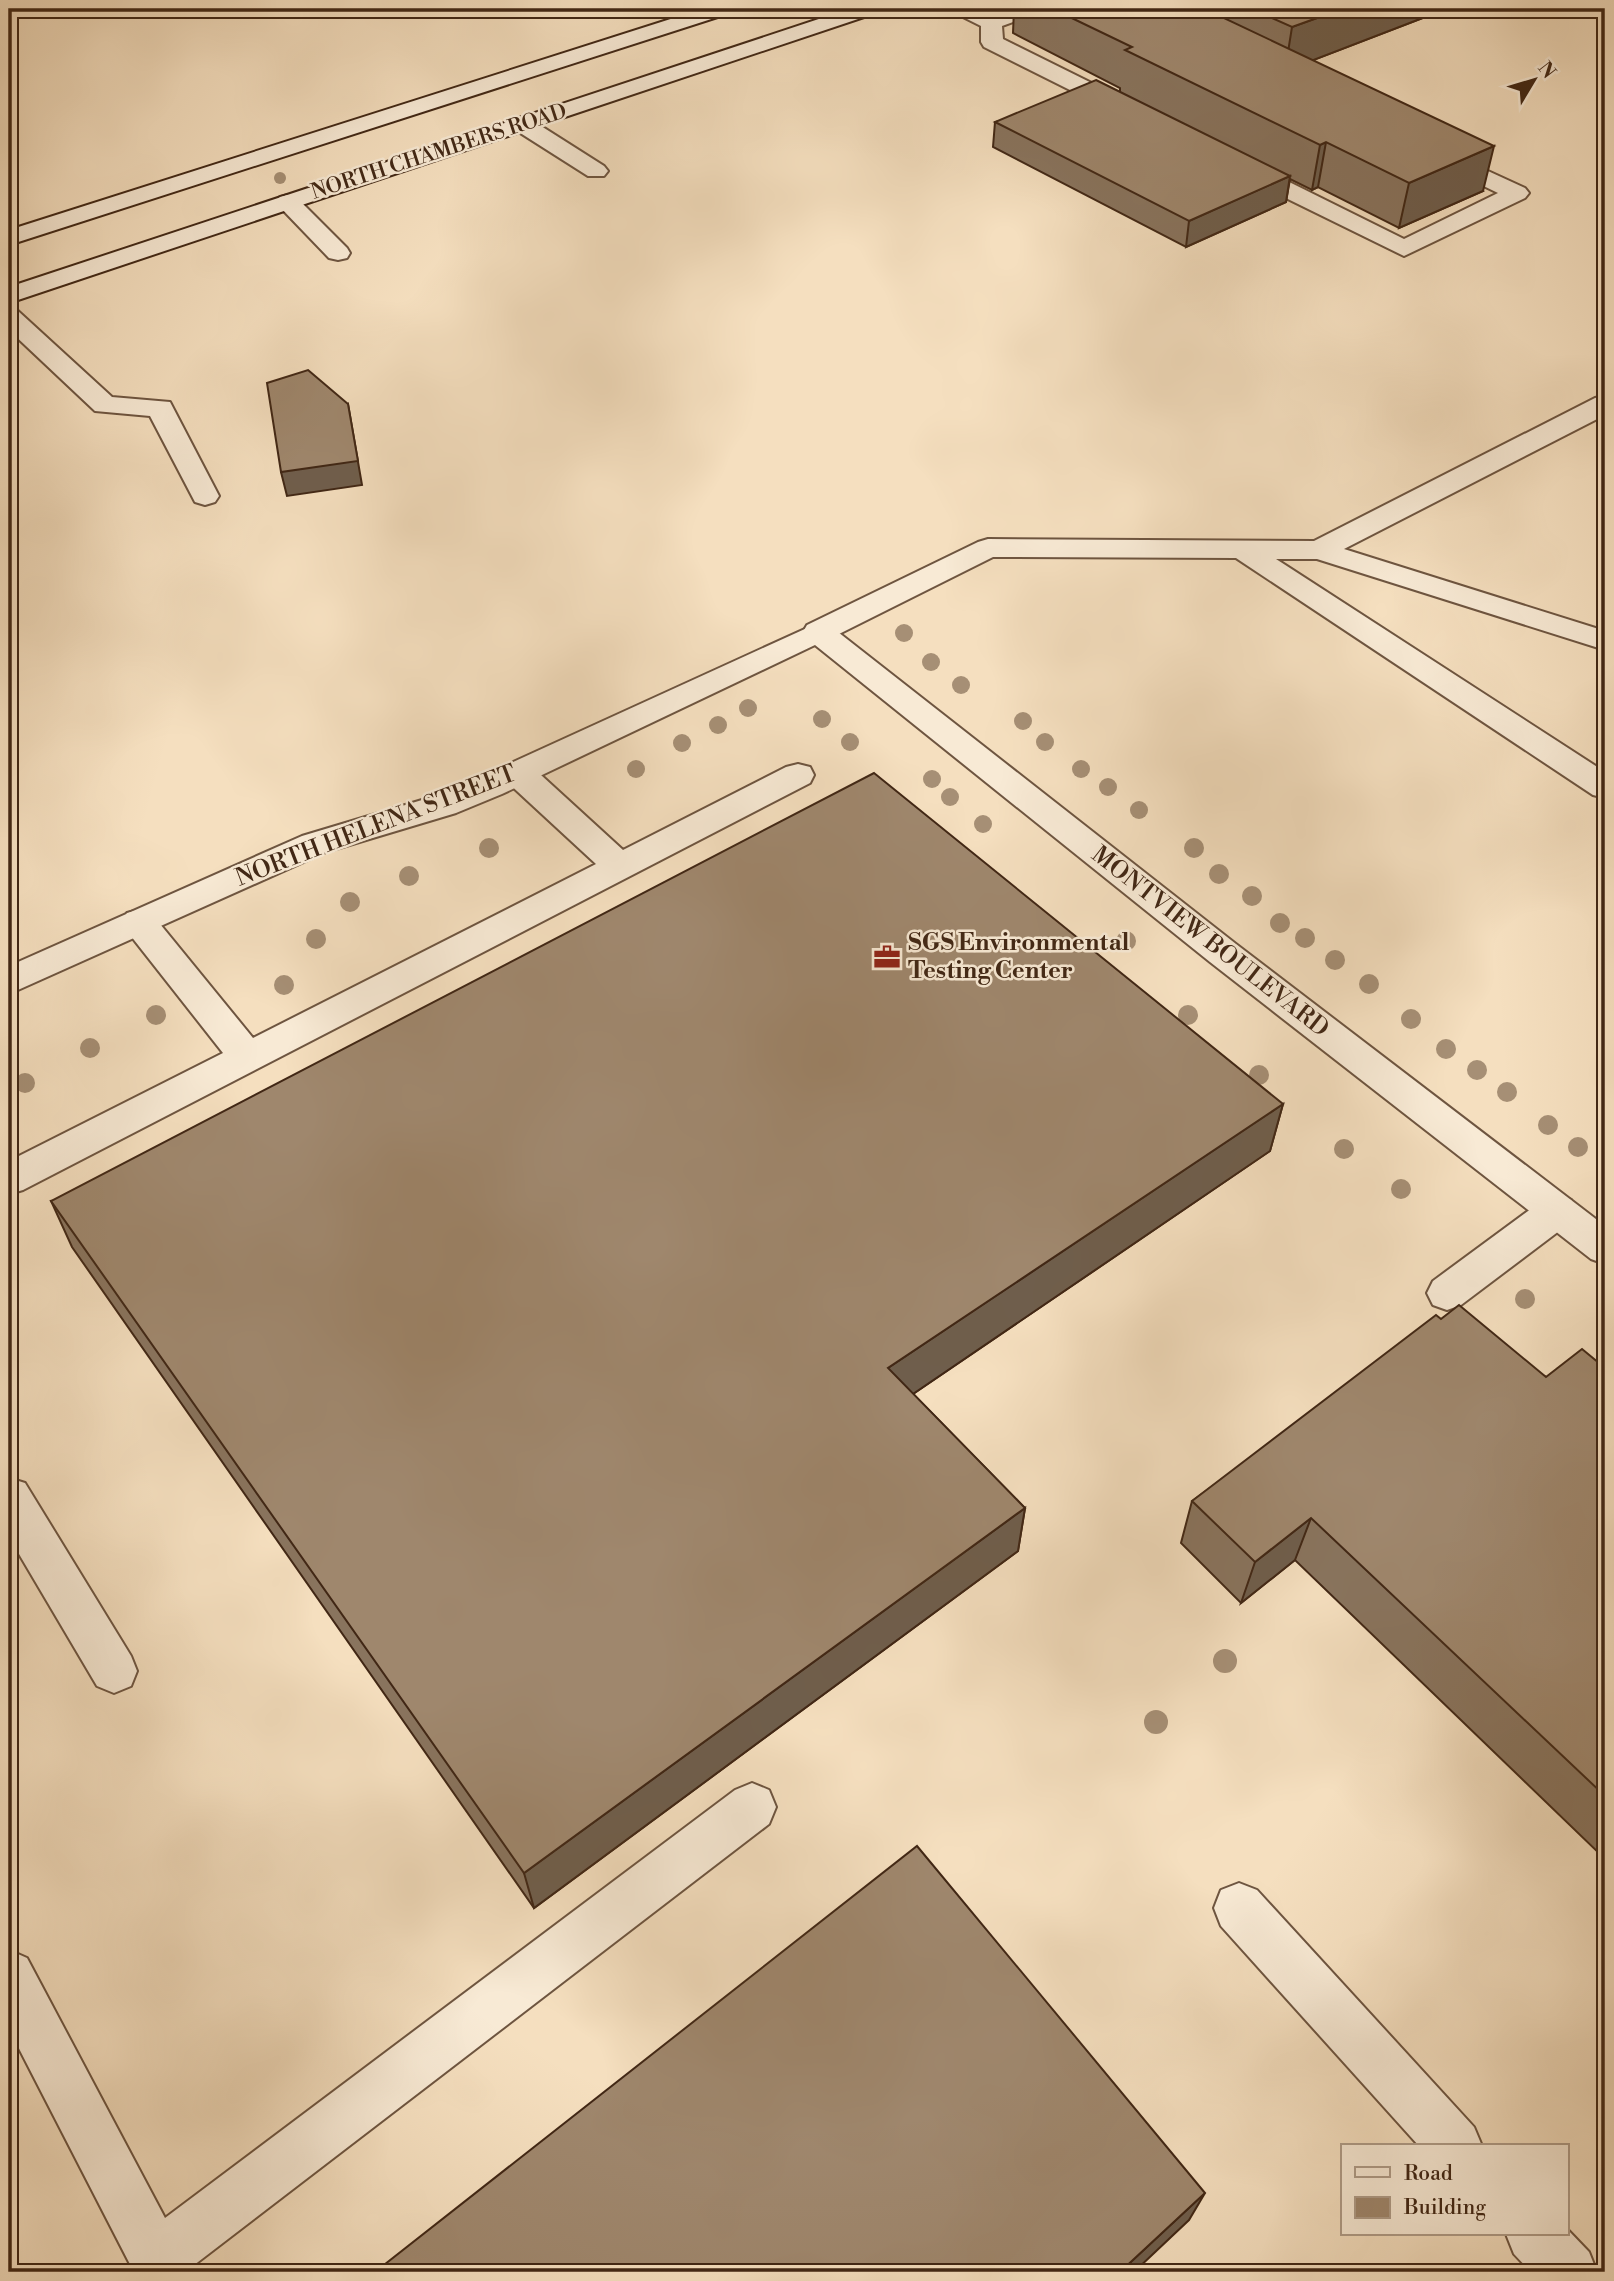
<svg xmlns="http://www.w3.org/2000/svg" width="1614" height="2281" viewBox="0 0 1614 2281" font-family="'Libre Bodoni',serif">
<style>
.lines{fill:none;stroke-linecap:round;stroke-linejoin:round}
.service-casing{stroke:#6e5540;stroke-width:4}
.minor-casing{stroke:#6e5540;stroke-width:4}
.secondary-casing{stroke:#412715;stroke-width:4}
.service{fill:#f8ead5;fill-rule:evenodd}
.minor{fill:#f8ead5;fill-rule:evenodd}
.secondary{fill:#f8ead5;fill-rule:evenodd}
.tree{fill:#a68f75}
.wall{fill:#89745e;stroke:#412715;stroke-width:2}
.shaded-wall{fill:#6f5e4c;stroke:#412715;stroke-width:2}
.building{fill:#9f876d;stroke:#412715;stroke-width:2}
.labels{text-anchor:middle;dominant-baseline:central;stroke-width:5;stroke-linejoin:round;paint-order:stroke}
.far-street-label{font-size:21px;fill:#412715;stroke:#f8ead5}
.street-label{font-size:24px;fill:#412715;stroke:#f8ead5}
.poi-label{font-size:24px;font-weight:bold;fill:#412715;stroke:#f8ead5;text-anchor:start}
</style>
<rect width="100%" height="100%" fill="#f5dfbf"/>
<filter id="stains"><feTurbulence type="fractalNoise" baseFrequency=".00286" numOctaves="4"/><feColorMatrix values="0 0 0 0 .2 0 0 0 0 .09 0 0 0 0 .02 0 0 0 .5 -.17"/></filter>
<radialGradient id="worn" r=".72"><stop offset=".6" stop-color="#630" stop-opacity="0"/><stop offset="1" stop-color="#630" stop-opacity=".3"/></radialGradient>
<g class="lines">
<defs>
<path id="service" d="M 952,9 L 978,9 L 992,15 L 1012,9 L 1041,9 L 1038,13 L 1002,26 L 1003,39 L 1134,104 L 1137,109 L 1134,114 L 1118,114 L 984,47 L 981,42 L 981,26 L 955,13 Z
M 522,117 L 530,119 L 604,166 L 608,171 L 604,176 L 588,176 L 514,129 L 511,124 L 514,119 Z
M 1440,149 L 1525,188 L 1529,193 L 1525,198 L 1404,256 L 1235,173 L 1231,168 L 1235,163 L 1251,163 L 1404,239 L 1498,193 L 1432,161 L 1428,156 L 1432,151 Z
M 288,195 L 296,197 L 347,248 L 350,253 L 347,258 L 338,260 L 329,258 L 280,207 L 276,202 L 280,197 Z
M 9,308 L 18,311 L 112,397 L 170,402 L 219,496 L 215,502 L 205,505 L 195,502 L 150,416 L 95,411 L 9,330 Z
M 1605,396 L 1605,415 L 1344,549 L 1605,631 L 1605,650 L 1317,559 L 1276,559 L 1605,772 L 1605,798 L 1593,795 L 1236,558 L 993,557 L 829,639 L 818,641 L 807,639 L 803,632 L 807,625 L 978,542 L 988,539 L 1314,541 L 1595,398 Z
M 518,762 L 530,765 L 623,850 L 786,767 L 798,764 L 810,767 L 814,775 L 810,783 L 23,1190 L 9,1194 L 9,1161 L 223,1053 L 127,931 L 121,922 L 127,913 L 139,910 L 151,913 L 253,1038 L 596,864 L 506,781 L 502,773 L 506,765 Z
M 1557,1195 L 1571,1200 L 1577,1211 L 1571,1222 L 1461,1305 L 1447,1310 L 1433,1305 L 1427,1293 L 1433,1281 L 1543,1200 Z
M 9,1478 L 25,1483 L 131,1656 L 137,1671 L 131,1686 L 114,1693 L 97,1686 L 9,1537 Z
M 752,1783 L 769,1790 L 776,1807 L 769,1824 L 185,2272 L 134,2272 L 9,2029 L 9,1950 L 27,1958 L 165,2218 L 735,1790 Z
M 1239,1883 L 1257,1890 L 1474,2127 L 1482,2146 L 1419,2146 L 1221,1926 L 1214,1908 L 1221,1890 Z
M 1567,2229 L 1589,2252 L 1597,2272 L 1531,2272 L 1514,2254 L 1506,2234 L 1567,2234 Z"/>
<path id="minor" d="M 818,623 L 829,625 L 1236,944 L 1605,1226 L 1605,1264 L 1591,1259 L 1210,962 L 815,645 L 502,794 L 456,813 L 326,852 L 9,994 L 9,966 L 302,836 L 432,797 L 478,778 Z"/>
<path id="secondary" d="M 702,9 L 733,9 L 730,13 L 9,245 L 9,230 Z
M 849,9 L 879,9 L 876,13 L 9,303 L 9,287 Z"/>
</defs>
<!-- service casing -->
<use href="#service" class="service-casing"/>
<!-- minor casing -->
<use href="#minor" class="minor-casing"/>
<!-- secondary casing -->
<use href="#secondary" class="secondary-casing"/>
<!-- service -->
<use href="#service" class="service"/>
<!-- minor -->
<use href="#minor" class="minor"/>
<!-- secondary -->
<use href="#secondary" class="secondary"/>
</g>
<!-- trees -->
<g class="tree">
<circle cx="280" cy="178" r="6"/>
<circle cx="904" cy="633" r="9"/>
<circle cx="931" cy="662" r="9"/>
<circle cx="961" cy="685" r="9"/>
<circle cx="748" cy="708" r="9"/>
<circle cx="822" cy="719" r="9"/>
<circle cx="1023" cy="721" r="9"/>
<circle cx="718" cy="725" r="9"/>
<circle cx="850" cy="742" r="9"/>
<circle cx="1045" cy="742" r="9"/>
<circle cx="682" cy="743" r="9"/>
<circle cx="636" cy="769" r="9"/>
<circle cx="1081" cy="769" r="9"/>
<circle cx="932" cy="779" r="9"/>
<circle cx="1108" cy="787" r="9"/>
<circle cx="950" cy="797" r="9"/>
<circle cx="1139" cy="810" r="9"/>
<circle cx="983" cy="824" r="9"/>
<circle cx="489" cy="848" r="10"/>
<circle cx="1194" cy="848" r="10"/>
<circle cx="1219" cy="874" r="10"/>
<circle cx="409" cy="876" r="10"/>
<circle cx="1252" cy="896" r="10"/>
<circle cx="350" cy="902" r="10"/>
<circle cx="1280" cy="923" r="10"/>
<circle cx="1305" cy="938" r="10"/>
<circle cx="316" cy="939" r="10"/>
<circle cx="1126" cy="941" r="10"/>
<circle cx="1335" cy="960" r="10"/>
<circle cx="1369" cy="984" r="10"/>
<circle cx="284" cy="985" r="10"/>
<circle cx="156" cy="1015" r="10"/>
<circle cx="1188" cy="1015" r="10"/>
<circle cx="1411" cy="1019" r="10"/>
<circle cx="90" cy="1048" r="10"/>
<circle cx="1446" cy="1049" r="10"/>
<circle cx="1477" cy="1070" r="10"/>
<circle cx="1259" cy="1075" r="10"/>
<circle cx="25" cy="1083" r="10"/>
<circle cx="1507" cy="1092" r="10"/>
<circle cx="1548" cy="1125" r="10"/>
<circle cx="1578" cy="1147" r="10"/>
<circle cx="1344" cy="1149" r="10"/>
<circle cx="1401" cy="1189" r="10"/>
<circle cx="1525" cy="1299" r="10"/>
<circle cx="1225" cy="1661" r="12"/>
<circle cx="1156" cy="1722" r="12"/>
</g>
<!-- wall -->
<path class="wall" d="M 1014,9 L 1446,9 L 1313,60 L 1483,191 L 1399,228 L 1318,187 L 1312,190 L 1290,179 L 1286,202 L 1186,247 L 993,147 L 995,122 L 1120,92 L 1120,88 L 1013,33 Z
M 1283,1104 L 1270,1151 L 913,1394 L 1025,1508 L 1018,1551 L 534,1908 L 72,1247 L 51,1201 Z
M 1441,1319 L 1546,1377 L 1605,1368 L 1605,1859 L 1295,1560 L 1241,1603 L 1181,1543 L 1192,1501 Z"/>
<!-- shaded-wall -->
<path class="shaded-wall" d="M 1342,9 L 1446,9 L 1285,71 L 1292,27 Z
M 1326,142 L 1318,187 L 1312,190 L 1320,145 Z
M 1494,146 L 1483,191 L 1399,228 L 1409,183 Z
M 1290,176 L 1286,202 L 1186,247 L 1189,221 Z
M 348,404 L 362,485 L 287,496 L 281,472 Z
M 1283,1104 L 1270,1151 L 885,1413 L 888,1368 Z
M 1025,1508 L 1018,1551 L 534,1908 L 524,1873 Z
M 1311,1518 L 1295,1560 L 1241,1603 L 1255,1562 Z
M 1205,2193 L 1189,2220 L 1134,2272 L 1120,2272 Z"/>
<!-- building -->
<path class="building" d="M 1053,9 L 1205,9 L 1494,146 L 1409,183 L 1326,142 L 1320,145 L 1125,50 L 1132,47 Z
M 1252,9 L 1342,9 L 1292,27 Z
M 1096,80 L 1290,176 L 1189,221 L 995,122 Z
M 308,370 L 348,404 L 358,461 L 281,472 L 267,383 Z
M 874,773 L 1283,1104 L 888,1368 L 1025,1508 L 524,1873 L 51,1201 Z
M 1459,1305 L 1546,1377 L 1582,1349 L 1605,1368 L 1605,1796 L 1311,1518 L 1255,1562 L 1192,1501 L 1436,1315 L 1441,1319 Z
M 917,1846 L 1205,2193 L 1120,2272 L 375,2272 Z"/>
<!-- icons -->
<defs>
<symbol id="office-bare" viewBox="-9 -9 18 18"><path d="M-6-3h4V-5.5h4V-3h4V5H-6ZM-1-4.5V-3h2v-1.5ZM-6 0V1H6V0Z" fill="#8f2418" stroke="#f8ead5" stroke-width="2.5" paint-order="stroke"/></symbol>
</defs>
<g fill-rule="evenodd">
<use href="#office-bare" x="868" y="938" width="38" height="38"/>
</g>
<g class="labels">
<!-- far-street labels -->
<g class="far-street-label">
<text transform="translate(439 152) rotate(-18)">NORTH CHAMBERS ROAD</text>
</g>
<!-- street labels -->
<g class="street-label">
<text transform="translate(376 826) rotate(-21)">NORTH HELENA STREET</text>
<text transform="translate(1210 942) rotate(38)">MONTVIEW BOULEVARD</text>
</g>
<!-- poi labels -->
<g class="poi-label">
<text x="908" y="943">SGS Environmental<tspan x="908" dy="28">Testing Center</tspan></text>
</g>
</g>
<!-- margin -->
<rect width="1614" height="2281" fill="none" stroke="#f5dfbf" stroke-width="35"/>
<rect x="10" y="10" width="1593" height="2260" fill="none" stroke="#412715" stroke-width="3.5"/>
<rect x="18" y="18" width="1579" height="2246" fill="none" stroke="#412715" stroke-width="2"/>
<!-- legend -->
<rect x="1341" y="2144" width="228" height="91" fill="#f8ead5" stroke="#af9c88" stroke-width="2"/>
<rect x="1355" y="2167" width="35" height="10" fill="#f8ead5" stroke="#af9c88" stroke-width="2"/>
<text x="1404" y="2180" font-size="21" fill="#412715">Road</text>
<rect x="1355" y="2197" width="35" height="21" fill="#9f876d" stroke="#af9c88" stroke-width="2"/>
<text x="1404" y="2214" font-size="21" fill="#412715">Building</text>
<!-- north arrow -->
<g transform="translate(1534 80) rotate(52)" stroke="#f8ead5" stroke-width="5" paint-order="stroke">
<path d="M0-5L12 26L0 18L-12 26Z" fill="#412715"/>
<text y="-10" font-size="19" font-weight="bold" text-anchor="middle" fill="#412715">N</text>
</g>
<rect width="100%" height="100%" filter="url(#stains)"/>
<rect width="100%" height="100%" fill="url(#worn)"/>
</svg>
